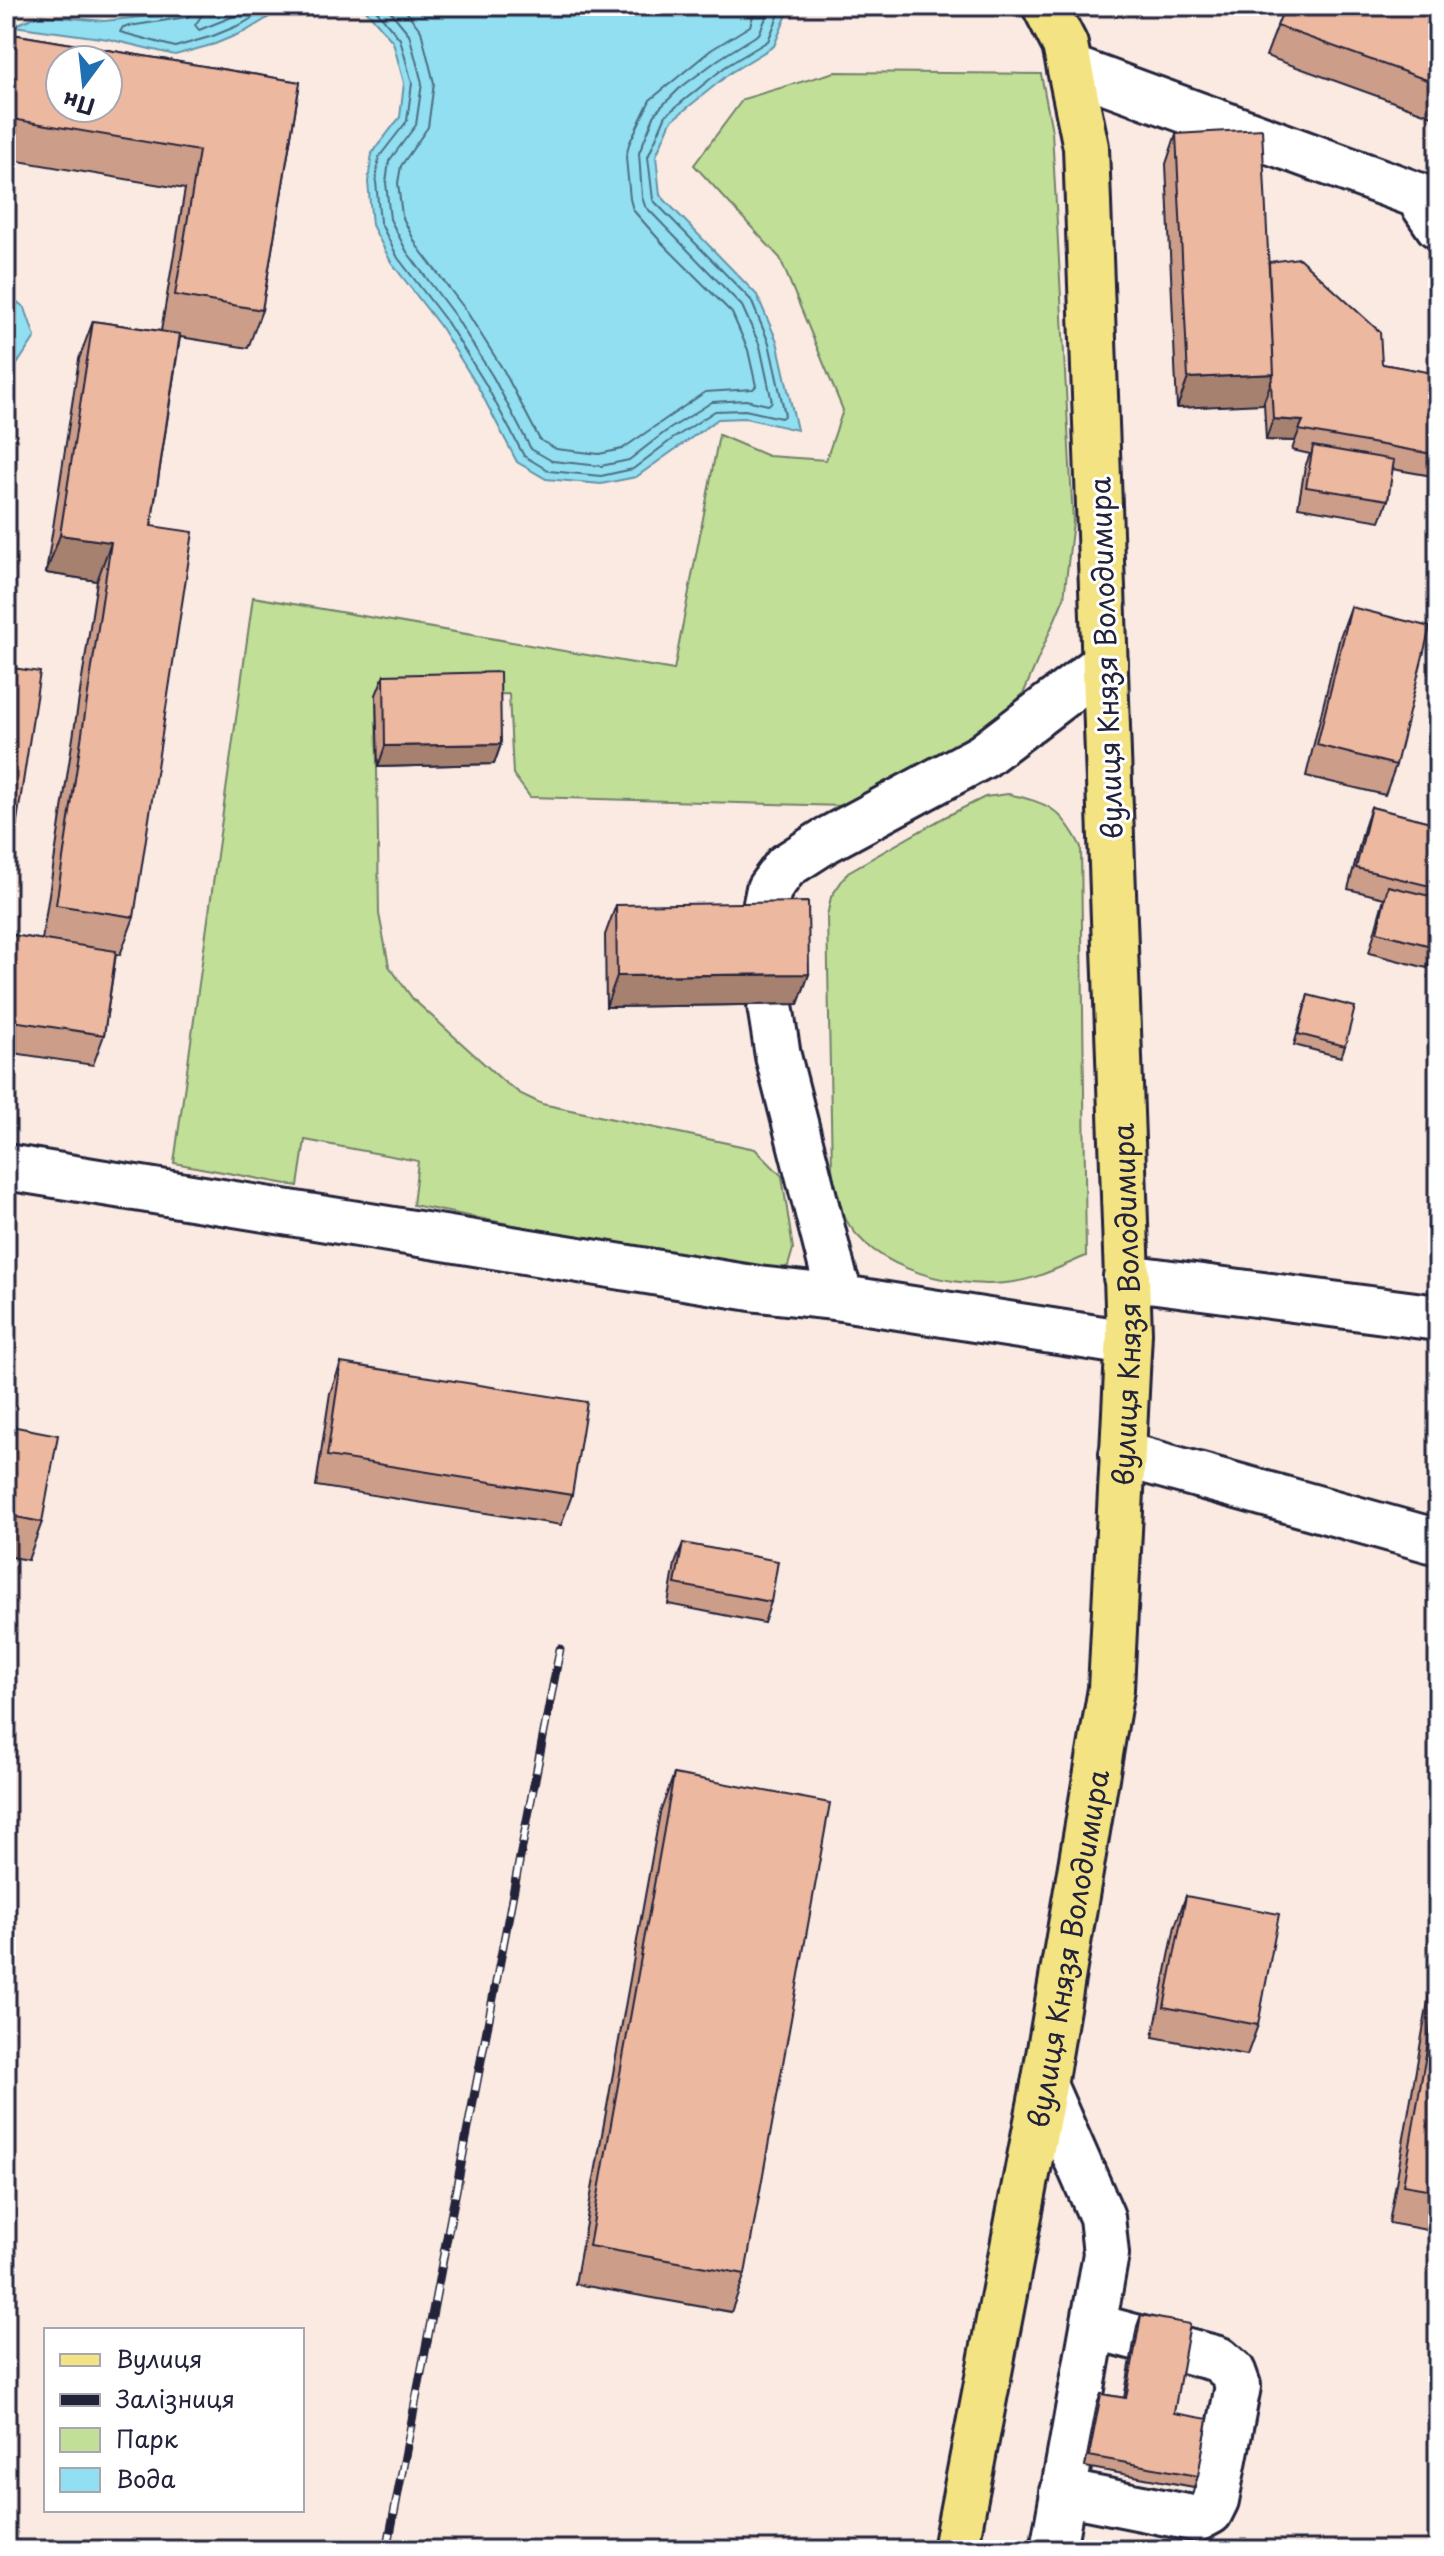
<svg xmlns="http://www.w3.org/2000/svg" width="1444" height="2556" viewBox="0 0 1444 2556" font-family="'Playpen Sans',sans-serif">
<style>
.green{fill:#c1df97;stroke:#728069;stroke-width:2}
.water{fill:#91dff0;stroke:#6593a8;stroke-width:2}
.lines{fill:none;stroke-linecap:round;stroke-linejoin:round}
.shore{stroke:#4e6e83;stroke-width:2}
.minor-casing{stroke:#22223b;stroke-width:50}
.major-casing{stroke:#22223b;stroke-width:50}
.minor{stroke:#fff;stroke-width:44}
.major{stroke:#f4e382;stroke-width:44}
.rail-casing{stroke:#22223b;stroke-width:9}
.rail{stroke:#fff;stroke-width:6;stroke-dasharray:18;stroke-linecap:butt}
.wall{fill:#cc9e8a;stroke:#22223b;stroke-width:2}
.shaded-wall{fill:#a68170;stroke:#22223b;stroke-width:2}
.building{fill:#edb8a0;stroke:#22223b;stroke-width:2;fill-rule:evenodd}
.labels{text-anchor:middle;dominant-baseline:central;stroke-width:6;stroke-linejoin:round;paint-order:stroke}
.street-label{font-size:28px;fill:#22223b;stroke:#fff}
</style>
<rect width="100%" height="100%" fill="#faeae2"/>
<filter id="ink" filterUnits="userSpaceOnUse"><feTurbulence type="fractalNoise" baseFrequency=".0125" numOctaves="2"/><feDisplacementMap in="SourceGraphic" scale="16" xChannelSelector="R" yChannelSelector="G"/><feConvolveMatrix kernelMatrix="1 2 1 2 8 2 1 2 1" color-interpolation-filters="sRGB"/></filter>
<g filter="url(#ink)">
<!-- green -->
<path class="green" d="M 835,72 L 1041,74 L 1052,131 L 1073,521 L 1064,598 L 1024,692 L 987,736 L 879,792 L 844,806 L 530,797 L 513,774 L 509,694 L 376,696 L 379,914 L 389,966 L 413,999 L 503,1081 L 521,1094 L 542,1104 L 755,1149 L 782,1176 L 793,1249 L 788,1266 L 767,1275 L 413,1205 L 418,1161 L 305,1140 L 298,1186 L 174,1163 L 253,597 L 674,670 L 719,435 L 768,456 L 826,460 L 843,410 L 780,258 L 694,165 L 743,99 Z
M 1008,794 C 1048,803 1061,808 1081,847 L 1086,1256 C 1060,1267 1034,1281 1005,1283 C 948,1289 858,1265 839,1204 C 835,1193 834,1180 832,1168 L 827,916 L 831,897 L 848,872 L 945,817 L 985,797 Z"/>
<!-- water -->
<path class="water" d="M 201,6 L 287,6 L 246,31 L 215,44 L 175,55 L 108,39 L 13,26 L 39,15 L 104,21 L 159,15 Z
M 354,6 L 784,6 L 788,12 L 774,46 L 730,73 L 671,121 L 656,156 L 660,195 L 757,295 L 777,341 L 797,430 L 745,418 L 718,419 L 636,477 L 601,484 L 546,479 L 517,462 L 478,387 L 440,326 L 391,262 L 372,225 L 368,182 L 372,153 L 400,117 L 404,83 L 393,42 L 365,9 Z
M 6,293 L 25,308 L 35,337 L 6,381 Z"/>
<g class="lines">
<!-- shore -->
<path class="shore" d="M 193,6 L 192,13 L 187,17 L 123,27 L 120,32 L 175,47 L 213,36 L 242,24 L 272,6
M 203,6 L 202,15 L 195,25 L 199,30 L 237,15 L 252,6
M 373,6 L 400,39 L 412,83 L 407,121 L 379,157 L 376,182 L 380,222 L 398,258 L 447,322 L 485,383 L 524,456 L 549,471 L 601,476 L 633,469 L 671,440 L 715,411 L 745,410 L 781,418 L 785,415 L 769,343 L 751,300 L 653,200 L 648,157 L 666,115 L 725,67 L 768,41 L 779,14 L 778,6
M 386,6 L 409,34 L 422,83 L 416,125 L 389,161 L 386,183 L 390,219 L 407,252 L 455,316 L 493,377 L 531,449 L 552,461 L 601,466 L 629,460 L 665,432 L 712,402 L 746,400 L 768,405 L 772,402 L 760,346 L 742,306 L 645,206 L 642,197 L 639,153 L 656,112 L 680,88 L 719,59 L 759,34 L 768,13 L 768,6
M 402,6 L 421,31 L 434,83 L 428,127 L 401,166 L 398,183 L 402,216 L 417,246 L 465,309 L 504,371 L 540,440 L 556,449 L 599,454 L 622,449 L 705,392 L 753,389 L 756,386 L 748,350 L 732,313 L 662,243 L 633,210 L 630,199 L 626,158 L 629,144 L 650,100 L 711,50 L 750,26 L 756,6"/>
<defs>
<path id="minor" d="M 1070,68 L 1417,195 L 1438,226
M 760,933 L 769,889 L 786,866 L 825,841 L 983,756 L 1105,663
M 770,1005 L 778,1056 L 834,1276 L 842,1298
M 6,1167 L 758,1289 L 842,1298 L 1128,1343
M 1126,1277 L 1438,1318
M 1122,1454 L 1438,1542
M 1044,2085 L 1102,2217 L 1106,2254 L 1053,2550
M 1062,2492 L 1197,2519 L 1210,2512 L 1216,2500 L 1238,2386 L 1233,2372 L 1218,2359 L 1093,2326"/>
<g id="major">
<path id="s1" d="M 955,2550 L 1044,2085 L 1111,1689 L 1129,1333 L 1086,147 L 1065,45 L 1045,6"/>
</g>
</defs>
<!-- minor casing -->
<use href="#minor" class="minor-casing"/>
<!-- major casing -->
<use href="#major" class="major-casing"/>
<!-- minor -->
<use href="#minor" class="minor"/>
<!-- major -->
<use href="#major" class="major"/>
<defs>
<path id="rail" d="M 387,2550 L 560,1649"/>
</defs>
<!-- rail casing -->
<use href="#rail" class="rail-casing"/>
<!-- rail -->
<use href="#rail" class="rail"/>
</g>
<!-- wall -->
<path class="wall" d="M 1285,6 L 1438,6 L 1438,118 L 1266,56 Z
M 6,33 L 300,82 L 262,310 L 248,348 L 180,337 L 151,526 L 134,917 L 120,955 L 116,954 L 104,1035 L 93,1065 L 6,1052 L 6,934 L 42,940 L 97,581 L 46,573 L 79,359 L 93,321 L 161,331 L 185,189 L 6,159 Z
M 1176,134 L 1269,262 L 1382,364 L 1438,374 L 1438,477 L 1392,469 L 1388,500 L 1380,521 L 1298,507 L 1305,467 L 1310,454 L 1292,450 L 1295,441 L 1266,440 L 1264,403 L 1177,408 L 1166,164 Z
M 1351,607 L 1396,765 L 1385,795 L 1306,776 L 1340,637 Z
M 6,667 L 15,834 L 6,861 Z
M 384,675 L 501,744 L 494,764 L 378,767 L 376,695 Z
M 1371,807 L 1438,824 L 1438,935 L 1427,968 L 1369,953 L 1384,898 L 1348,889 L 1364,828 Z
M 616,905 L 809,974 L 798,1004 L 606,1007 L 605,935 Z
M 1308,995 L 1345,1046 L 1341,1057 L 1294,1045 Z
M 341,1363 L 572,1495 L 561,1525 L 316,1486 L 330,1393 Z
M 6,1425 L 42,1522 L 28,1560 L 6,1556 Z
M 683,1543 L 771,1602 L 764,1623 L 668,1604 L 675,1564 Z
M 674,1774 L 745,2274 L 731,2312 L 575,2284 L 660,1813 Z
M 1186,1896 L 1258,2025 L 1247,2055 L 1153,2037 L 1175,1926 Z
M 1438,1945 L 1438,2232 L 1389,2223 Z
M 1141,2315 L 1174,2413 L 1198,2476 L 1194,2487 L 1085,2467 L 1097,2404 L 1101,2394 L 1124,2398 L 1137,2326 Z"/>
<!-- shaded-wall -->
<path class="shaded-wall" d="M 1274,374 L 1263,404 L 1177,408 L 1188,378 Z
M 1273,419 L 1303,421 L 1295,441 L 1266,440 Z
M 60,535 L 111,542 L 97,581 L 46,573 Z
M 501,744 L 494,764 L 378,767 L 385,746 Z
M 809,974 L 798,1004 L 606,1007 L 617,976 Z"/>
<!-- building -->
<path class="building" d="M 1285,6 L 1438,6 L 1438,84 L 1277,26 Z
M 6,33 L 300,82 L 262,310 L 175,295 L 199,151 L 6,118 ZM 60,60 L 108,60 L 108,108 L 60,108 Z
M 1262,129 L 1274,374 L 1188,378 L 1176,134 Z
M 1299,258 L 1380,332 L 1382,364 L 1438,374 L 1438,455 L 1299,430 L 1303,421 L 1273,419 L 1271,382 L 1274,374 L 1269,262 Z
M 93,321 L 180,334 L 151,526 L 193,532 L 134,917 L 56,905 L 111,542 L 60,535 Z
M 1313,446 L 1394,460 L 1388,500 L 1306,487 Z
M 1351,607 L 1430,627 L 1396,765 L 1317,745 Z
M 6,667 L 40,672 L 15,834 L 6,833 Z
M 500,672 L 501,744 L 385,746 L 384,675 Z
M 1371,807 L 1438,824 L 1438,888 L 1356,868 Z
M 1388,886 L 1438,898 L 1438,935 L 1435,947 L 1377,932 Z
M 808,902 L 809,974 L 617,976 L 616,905 Z
M 6,934 L 116,951 L 104,1035 L 6,1020 Z
M 1308,995 L 1355,1007 L 1345,1046 L 1298,1034 Z
M 341,1363 L 587,1402 L 572,1495 L 327,1456 Z
M 6,1425 L 58,1435 L 42,1522 L 6,1515 Z
M 683,1543 L 778,1561 L 771,1602 L 675,1584 Z
M 674,1774 L 830,1803 L 745,2274 L 589,2246 Z
M 1186,1896 L 1279,1914 L 1258,2025 L 1164,2007 Z
M 1438,1986 L 1438,2191 L 1403,2185 Z
M 1141,2315 L 1190,2324 L 1174,2413 L 1208,2419 L 1198,2476 L 1089,2456 L 1101,2394 L 1126,2398 Z"/>
</g>
<g class="labels">
<!-- street labels -->
<g class="street-label">
<text transform="translate(1105 658) rotate(-92)">вулиця Князя Володимира</text>
<text stroke="none"><textPath href="#s1" startOffset="1260">вулиця Князя Володимира</textPath></text>
<text stroke="none"><textPath href="#s1" startOffset="612">вулиця Князя Володимира</textPath></text>
</g>
</g>
<!-- margin -->
<rect width="1444" height="2556" fill="none" stroke="#fff" stroke-width="32"/>
<rect x="16" y="16" width="1412" height="2524" fill="none" stroke="#22223b" stroke-width="3" filter="url(#ink)"/>
<!-- legend -->
<rect x="44" y="2328" width="260" height="184" fill="#ffffff" stroke="#a7a7b1" stroke-width="2"/>
<rect x="60" y="2354" width="40" height="12" fill="#f4e382" stroke="#a7a7b1" stroke-width="2"/>
<text x="116" y="2368" font-size="24" fill="#22223b">Вулиця</text>
<rect x="60" y="2394" width="40" height="12" fill="#22223b" stroke="#a7a7b1" stroke-width="2"/>
<text x="116" y="2408" font-size="24" fill="#22223b">Залізниця</text>
<rect x="60" y="2428" width="40" height="24" fill="#c1df97" stroke="#a7a7b1" stroke-width="2"/>
<text x="116" y="2448" font-size="24" fill="#22223b">Парк</text>
<rect x="60" y="2468" width="40" height="24" fill="#91dff0" stroke="#a7a7b1" stroke-width="2"/>
<text x="116" y="2488" font-size="24" fill="#22223b">Вода</text>
<!-- north arrow -->
<g transform="translate(84 84) rotate(195)"><circle r="38" fill="#ffffff" stroke="#a7a7b1" stroke-width="2"/>
<path d="M0-6L14 30L0 20L-14 30Z" fill="#1f6fb2"/>
<text y="-12" font-size="22" font-weight="bold" text-anchor="middle" fill="#22223b">Пн</text>
</g>
</svg>
